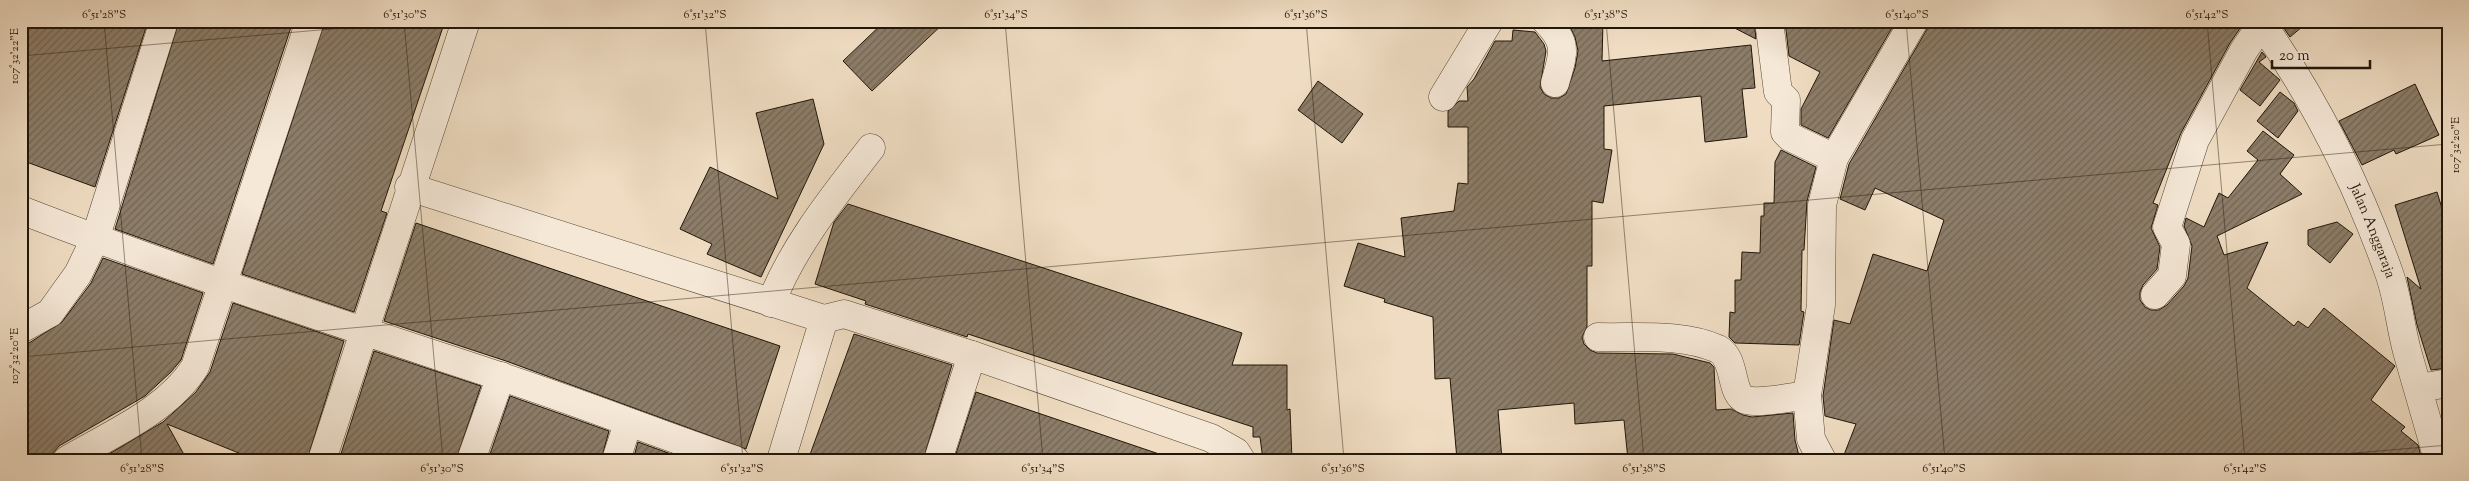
<svg xmlns="http://www.w3.org/2000/svg" width="2469" height="481" viewBox="0 0 2469 481" font-family="'Sorts Mill Goudy',serif">
<style>
.building{fill:url(#building-hatch);stroke:#211608}
.lines{fill:none;stroke-linecap:round;stroke-linejoin:round}
.minor-casing{stroke:#544836;stroke-width:29}
.minor{stroke:#f5e8d7;stroke-width:28}
.ticks{fill:none;stroke:#211608;stroke-width:1;stroke-opacity:0.45}
.labels{text-anchor:middle;dominant-baseline:central;stroke-width:5;stroke-linejoin:round;paint-order:stroke}
.street-label{font-size:15px;fill:#211608;stroke:#f5e8d7}
.neatline{fill:none;stroke:#211608;stroke-width:2}
.ticks-label{font-size:12px;text-anchor:middle;fill:#211608}
</style>
<defs>
<pattern id="building-hatch" width="6" height="6" patternUnits="userSpaceOnUse" patternTransform="scale(1.25)"><rect width="6" height="6" fill="#8c7d69"/><path d="M-1 1l2-2M0 6l6-6M5 7l2-2" fill="none" stroke="#726554"/></pattern>
</defs>
<rect width="100%" height="100%" fill="#efdcc2"/>
<filter id="stains"><feTurbulence type="fractalNoise" baseFrequency=".004" numOctaves="4"/><feColorMatrix values="0 0 0 0 .2 0 0 0 0 .09 0 0 0 0 .02 0 0 0 .5 -.17"/></filter>
<radialGradient id="worn" r=".72"><stop offset=".6" stop-color="#630" stop-opacity="0"/><stop offset="1" stop-color="#630" stop-opacity=".3"/></radialGradient>
<!-- building -->
<path class="building" d="M 28,21 L 148,21 L 95,187 L 21,160 L 21,40 Z
M 179,21 L 293,21 L 213,264 L 115,229 Z
M 325,21 L 445,21 L 381,211 L 387,213 L 354,312 L 242,274 Z
M 885,21 L 946,21 L 872,91 L 843,61 Z
M 1567,21 L 1603,21 L 1602,61 L 1751,45 L 1755,88 L 1742,89 L 1747,137 L 1705,142 L 1701,96 L 1604,106 L 1604,149 L 1612,150 L 1603,203 L 1592,201 L 1592,266 L 1587,266 L 1587,327 L 1582,337 L 1584,344 L 1590,350 L 1597,353 L 1673,354 L 1710,363 L 1714,367 L 1716,410 L 1731,409 L 1743,415 L 1752,417 L 1793,413 L 1795,440 L 1800,460 L 1759,460 L 1759,455 L 1708,460 L 1628,460 L 1624,420 L 1575,424 L 1574,403 L 1498,410 L 1502,460 L 1457,460 L 1450,378 L 1435,379 L 1433,317 L 1384,302 L 1385,299 L 1344,286 L 1358,243 L 1405,257 L 1401,218 L 1454,211 L 1458,183 L 1468,184 L 1468,127 L 1448,127 L 1448,111 L 1459,101 L 1468,101 L 1467,87 L 1474,79 L 1495,41 L 1512,41 L 1513,30 L 1535,32 L 1544,44 L 1546,51 L 1540,87 L 1544,94 L 1551,98 L 1559,98 L 1566,94 L 1575,68 L 1578,51 L 1575,37 Z
M 1721,21 L 1754,21 L 1756,39 Z
M 1785,21 L 1896,21 L 1828,138 L 1801,125 L 1801,109 L 1820,72 L 1789,56 Z
M 1930,21 L 2245,21 L 2230,43 L 2181,133 L 2153,203 L 2158,205 L 2151,228 L 2160,247 L 2157,269 L 2143,285 L 2140,292 L 2140,300 L 2145,307 L 2151,310 L 2159,310 L 2167,305 L 2184,286 L 2188,278 L 2192,246 L 2184,226 L 2186,218 L 2204,227 L 2219,193 L 2228,198 L 2258,160 L 2247,151 L 2263,131 L 2294,155 L 2280,174 L 2302,194 L 2217,236 L 2224,255 L 2268,242 L 2247,288 L 2294,326 L 2298,321 L 2308,328 L 2324,308 L 2395,366 L 2371,400 L 2405,427 L 2401,431 L 2418,445 L 2422,460 L 1842,460 L 1856,424 L 1825,416 L 1823,396 L 1834,320 L 1850,324 L 1873,254 L 1927,271 L 1944,220 L 1875,188 L 1865,210 L 1840,199 L 1849,164 L 1927,29 Z
M 2279,21 L 2309,21 L 2290,37 Z
M 2262,52 L 2266,57 L 2259,62 L 2280,80 L 2260,106 L 2240,90 Z
M 1318,81 L 1363,114 L 1342,143 L 1298,110 Z
M 2415,84 L 2439,135 L 2396,154 L 2394,150 L 2362,165 L 2339,121 Z
M 2280,92 L 2294,103 L 2298,111 L 2278,138 L 2257,121 Z
M 813,99 L 824,144 L 761,277 L 707,254 L 712,244 L 680,229 L 710,167 L 778,199 L 756,113 Z
M 1781,150 L 1816,167 L 1807,201 L 1804,250 L 1802,250 L 1801,311 L 1804,312 L 1799,345 L 1735,343 L 1729,337 L 1730,312 L 1735,313 L 1735,280 L 1741,280 L 1742,252 L 1760,253 L 1761,216 L 1764,216 L 1764,203 L 1774,203 L 1775,162 Z
M 2437,192 L 2448,228 L 2448,368 L 2431,370 L 2417,325 L 2407,277 L 2421,289 L 2395,205 Z
M 848,204 L 1242,333 L 1232,365 L 1287,365 L 1287,410 L 1290,409 L 1292,460 L 1263,460 L 1260,437 L 1253,437 L 1253,427 L 968,334 L 967,337 L 865,304 L 866,301 L 815,284 L 834,222 Z
M 2337,222 L 2353,234 L 2330,263 L 2308,245 L 2308,230 Z
M 416,223 L 780,346 L 746,449 L 506,361 L 384,321 Z
M 103,258 L 203,293 L 181,360 L 171,372 L 145,396 L 59,446 L 53,453 L 51,460 L 21,460 L 21,345 L 29,343 L 62,322 L 91,283 Z
M 233,303 L 344,341 L 307,460 L 256,460 L 167,424 L 187,460 L 99,460 L 163,422 L 196,392 L 210,372 Z
M 854,334 L 952,365 L 923,460 L 808,460 Z
M 374,351 L 481,386 L 456,460 L 339,460 Z
M 976,392 L 1162,455 L 1161,460 L 954,460 Z
M 510,396 L 609,431 L 601,460 L 488,460 Z
M 638,442 L 671,454 L 687,460 L 633,460 Z"/>
<g class="lines">
<defs>
<g id="minor">
<path d="M 1546,21 C 1569,44 1563,54 1555,83"/>
<path d="M 1769,21 L 1778,92 L 1786,100 L 1785,132 L 1790,137 L 1834,158"/>
<path id="s1" d="M 2260,21 C 2315,99 2357,183 2389,273 C 2398,298 2400,325 2407,351 C 2417,387 2428,423 2438,460"/>
<path d="M 1443,97 L 1489,21"/>
<path d="M 409,187 L 824,319 L 844,314 L 972,355 L 1211,438 L 1236,452 L 1241,460"/>
<path d="M 21,210 C 178,271 339,323 499,376 C 578,402 656,433 735,460"/>
<path d="M 2155,295 L 2172,276 L 2176,244 L 2167,227 L 2195,140 L 2244,50 L 2262,24"/>
<path d="M 771,303 C 793,246 834,196 871,148"/>
<path d="M 21,329 L 50,313 L 78,274 L 95,239 L 164,21"/>
<path d="M 1598,337 C 1636,338 1682,333 1718,349 C 1737,359 1729,394 1746,400 C 1761,404 1791,397 1807,395"/>
<path d="M 2420,388 L 2448,383"/>
<path d="M 67,460 C 111,434 167,411 195,367 L 310,21"/>
<path d="M 322,460 L 466,21"/>
<path d="M 471,460 L 501,376"/>
<path d="M 616,460 L 628,423"/>
<path d="M 781,460 L 824,319"/>
<path d="M 938,460 L 972,355"/>
<path d="M 1822,460 L 1811,439 L 1807,395 L 1821,305 L 1822,205 L 1834,158 L 1914,21"/>
</g>
</defs>
<!-- minor casing -->
<use href="#minor" class="minor-casing"/>
<!-- minor -->
<use href="#minor" class="minor"/>
</g>
<!-- ticks -->
<path class="ticks" d="M 104,21 L 142,460M 404,21 L 443,460M 705,21 L 743,460M 1005,21 L 1043,460M 1306,21 L 1344,460M 1606,21 L 1644,460M 1906,21 L 1945,460M 2207,21 L 2245,460M 21,56 L 423,21M 21,357 L 2448,144M 2274,460 L 2448,445"/>
<g class="labels">
<!-- street labels -->
<g class="street-label">
<text stroke="none"><textPath href="#s1" startOffset="239">Jalan Anggaraja</textPath></text>
</g>
</g>
<!-- margin -->
<rect width="2469" height="481" fill="none" stroke="#efdcc2" stroke-width="55"/>
<!-- scale -->
<path d="M2272 60v8h98v-8" fill="none" stroke="#211608" stroke-width="2.5"/>
<text x="2279" y="60" font-size="15" fill="#211608" stroke="#f5e8d7" stroke-width="4" paint-order="stroke">20 m</text>
<rect x="28" y="28" width="2414" height="426" class="neatline"/>
<g class="ticks-label">
<text x="104" y="18">6°51'28"S</text>
<text x="405" y="18">6°51'30"S</text>
<text x="705" y="18">6°51'32"S</text>
<text x="1006" y="18">6°51'34"S</text>
<text x="1306" y="18">6°51'36"S</text>
<text x="1606" y="18">6°51'38"S</text>
<text x="1907" y="18">6°51'40"S</text>
<text x="2207" y="18">6°51'42"S</text>
<text transform="translate(14 56) rotate(-90)" y="4">107°32'22"E</text>
<text transform="translate(2455 145) rotate(-90)" y="4">107°32'20"E</text>
<text transform="translate(14 356) rotate(-90)" y="4">107°32'20"E</text>
<text x="142" y="472">6°51'28"S</text>
<text x="442" y="472">6°51'30"S</text>
<text x="742" y="472">6°51'32"S</text>
<text x="1043" y="472">6°51'34"S</text>
<text x="1343" y="472">6°51'36"S</text>
<text x="1644" y="472">6°51'38"S</text>
<text x="1944" y="472">6°51'40"S</text>
<text x="2245" y="472">6°51'42"S</text>
</g>
<rect width="100%" height="100%" filter="url(#stains)"/>
<rect width="100%" height="100%" fill="url(#worn)"/>
</svg>
